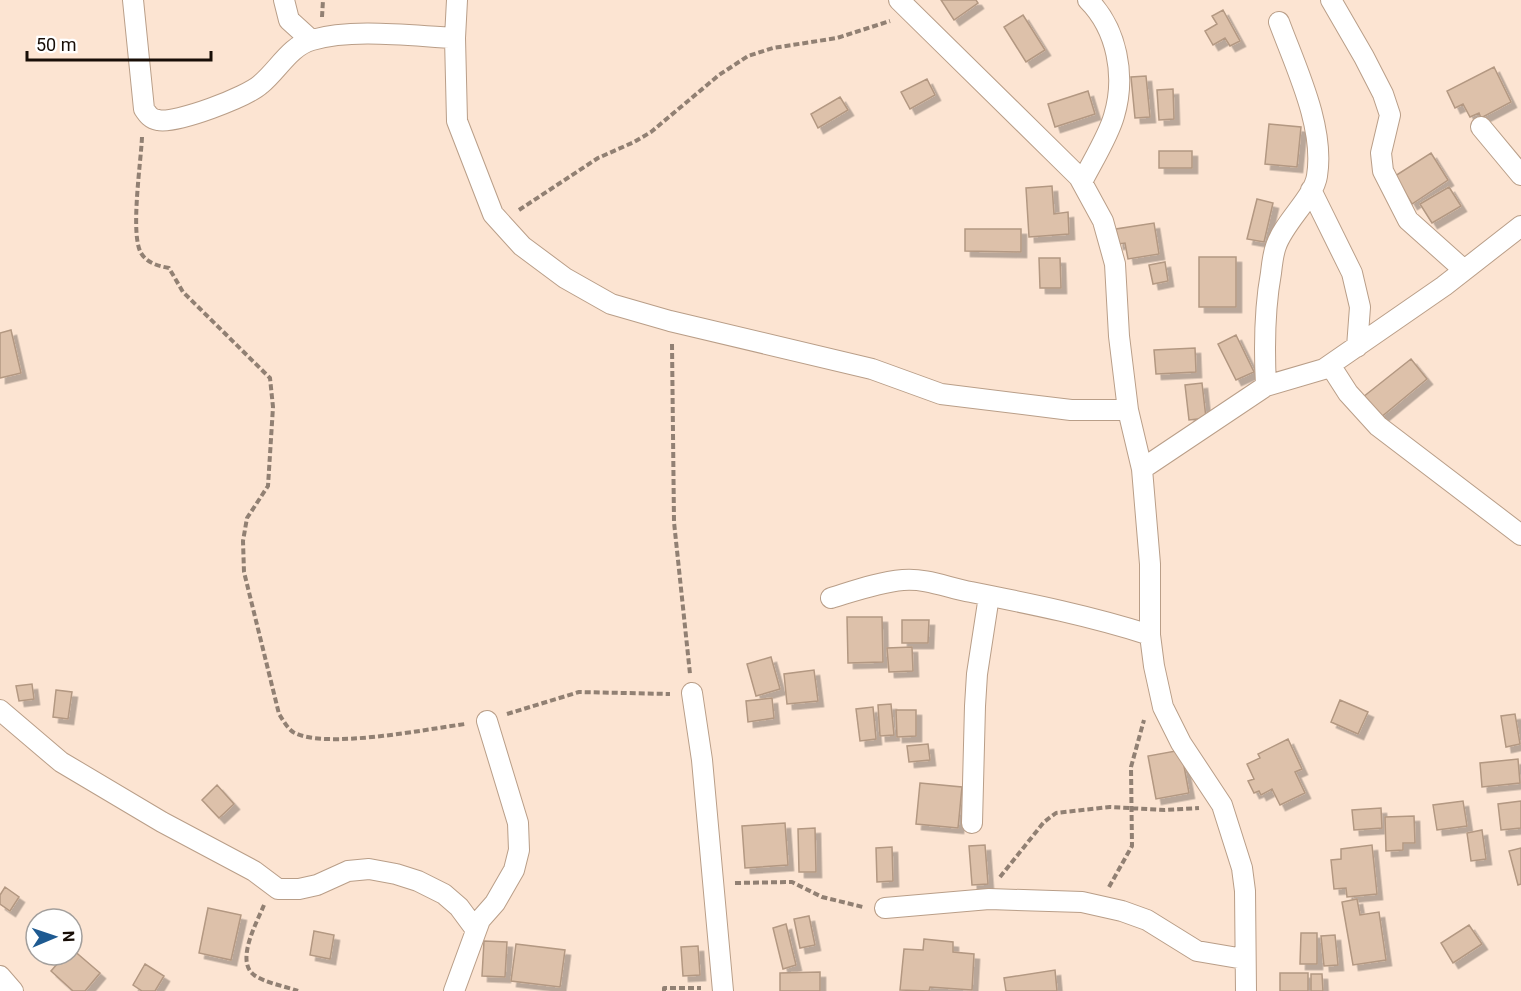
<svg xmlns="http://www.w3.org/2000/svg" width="1521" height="991" viewBox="0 0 1521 991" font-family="Roboto,sans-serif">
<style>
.building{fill:#ddc1aa;stroke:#b39882;stroke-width:1.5;filter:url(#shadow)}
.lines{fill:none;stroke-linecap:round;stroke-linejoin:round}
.minor-casing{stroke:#b99e88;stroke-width:22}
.path{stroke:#918073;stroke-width:4;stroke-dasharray:6 3;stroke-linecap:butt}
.minor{stroke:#fff;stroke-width:20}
</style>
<defs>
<filter id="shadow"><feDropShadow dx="5.5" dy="5.5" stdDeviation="0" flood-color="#0004"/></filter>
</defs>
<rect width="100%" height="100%" fill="#fce4d2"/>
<!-- building -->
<path class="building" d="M 941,0 L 976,0 L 978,3 L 954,20 Z
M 1223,10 L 1240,41 L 1230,46 L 1225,38 L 1213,45 L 1205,31 L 1217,24 L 1212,16 Z
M 1023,15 L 1045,50 L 1026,62 L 1004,27 Z
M 1494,67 L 1511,102 L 1481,118 L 1479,113 L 1470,117 L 1463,104 L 1455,108 L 1447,91 Z
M 1146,76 L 1150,117 L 1135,118 L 1131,77 Z
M 927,79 L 935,95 L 910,109 L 901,92 Z
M 1173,89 L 1174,119 L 1159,120 L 1157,90 Z
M 1088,91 L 1095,114 L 1055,127 L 1048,104 Z
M 840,97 L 848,110 L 818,128 L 811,114 Z
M 1269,124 L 1301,127 L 1297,167 L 1265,164 Z
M 1159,151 L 1192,151 L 1192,168 L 1159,168 Z
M 1431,153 L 1448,180 L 1412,204 L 1395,176 Z
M 1052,186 L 1054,214 L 1068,212 L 1069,234 L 1029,237 L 1026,188 Z
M 1449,187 L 1461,206 L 1432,223 L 1420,204 Z
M 1257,199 L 1273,203 L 1264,242 L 1247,239 Z
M 1154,223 L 1159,254 L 1128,259 L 1125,243 L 1118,244 L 1116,229 Z
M 965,229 L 1021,229 L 1021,252 L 965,251 Z
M 1199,257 L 1236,257 L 1236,307 L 1199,307 Z
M 1039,258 L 1060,258 L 1061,288 L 1040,288 Z
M 1165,262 L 1168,281 L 1153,284 L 1149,265 Z
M 11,330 L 21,373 L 0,378 L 0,333 Z
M 1236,335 L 1254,372 L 1236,380 L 1218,344 Z
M 1195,348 L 1196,372 L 1156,374 L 1154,350 Z
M 1411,359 L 1427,379 L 1380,418 L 1363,397 Z
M 1202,383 L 1206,418 L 1189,420 L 1185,385 Z
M 847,617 L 882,617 L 883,662 L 848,663 Z
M 902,620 L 929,620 L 928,643 L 902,643 Z
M 912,647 L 913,671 L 889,672 L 887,648 Z
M 771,657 L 780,689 L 756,696 L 747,664 Z
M 814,670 L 818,701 L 787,704 L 784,674 Z
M 32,684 L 34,699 L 19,701 L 16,686 Z
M 56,690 L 72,692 L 68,719 L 53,717 Z
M 772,698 L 774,718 L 748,722 L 746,701 Z
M 1340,700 L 1368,712 L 1358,734 L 1331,722 Z
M 891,704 L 894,735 L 880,736 L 878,705 Z
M 873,707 L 876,739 L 860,741 L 856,709 Z
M 896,710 L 916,710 L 916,736 L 897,737 Z
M 1515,714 L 1520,744 L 1506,747 L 1501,716 Z
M 1288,739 L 1302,769 L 1295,772 L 1305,793 L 1280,805 L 1272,789 L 1261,795 L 1259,791 L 1254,793 L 1248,781 L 1254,779 L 1247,764 L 1260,758 L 1258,754 Z
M 928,744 L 930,760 L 909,762 L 907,746 Z
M 1181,750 L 1189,793 L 1156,799 L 1148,756 Z
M 1518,759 L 1520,783 L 1482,787 L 1480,763 Z
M 920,783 L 962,787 L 958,828 L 916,824 Z
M 217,785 L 234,804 L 219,818 L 202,800 Z
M 1463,801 L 1467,826 L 1437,830 L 1433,805 Z
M 1521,801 L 1521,828 L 1501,830 L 1498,804 Z
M 1381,808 L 1382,828 L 1354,830 L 1352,810 Z
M 1414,816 L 1415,843 L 1403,843 L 1403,850 L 1386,851 L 1385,817 Z
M 785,823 L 788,865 L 745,868 L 742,826 Z
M 815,828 L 816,872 L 799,872 L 798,829 Z
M 1482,830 L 1486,859 L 1471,861 L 1467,833 Z
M 985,845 L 988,884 L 972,885 L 969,846 Z
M 1372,845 L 1377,894 L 1347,897 L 1346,888 L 1334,889 L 1331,860 L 1341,859 L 1341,849 Z
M 892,847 L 893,881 L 877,882 L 876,848 Z
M 1521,848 L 1521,884 L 1518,885 L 1509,851 Z
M 5,887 L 19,897 L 10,911 L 0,904 L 0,895 Z
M 1357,899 L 1360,915 L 1379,912 L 1386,960 L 1353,965 L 1342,902 Z
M 208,908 L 241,915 L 231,960 L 199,953 Z
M 809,916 L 815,945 L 800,948 L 794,919 Z
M 786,924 L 796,965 L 783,969 L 773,928 Z
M 1469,925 L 1482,944 L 1453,963 L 1441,943 Z
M 314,931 L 334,935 L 330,959 L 310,955 Z
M 1301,933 L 1317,933 L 1317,964 L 1300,964 Z
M 1335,935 L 1338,965 L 1324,966 L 1321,936 Z
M 924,939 L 953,942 L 953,952 L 974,954 L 972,990 L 930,987 L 929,991 L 900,990 L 904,949 L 923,950 Z
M 484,941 L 507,942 L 505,977 L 482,976 Z
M 516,944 L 565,950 L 560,987 L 511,981 Z
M 698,946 L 700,975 L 683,976 L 681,947 Z
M 72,949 L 100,973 L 85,991 L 73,991 L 51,971 L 65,955 L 72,955 Z
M 145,964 L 164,976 L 155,991 L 142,991 L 133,985 Z
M 1055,970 L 1057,991 L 1006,991 L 1004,978 Z
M 820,972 L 820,991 L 780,991 L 780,973 Z
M 1280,973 L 1308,973 L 1308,991 L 1280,991 Z
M 1311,974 L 1322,974 L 1323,991 L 1311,991 Z"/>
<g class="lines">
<defs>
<path id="minor" d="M 133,0 L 144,109 C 148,115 151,119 158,120 C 176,124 247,97 261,84 C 278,70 290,46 312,40 C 353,28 412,36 455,38
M 284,0 L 289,20 L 311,40
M 457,0 L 455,38 L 457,121 L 493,214 L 522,246 L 565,278 L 611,304 L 670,321 L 872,369 L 941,394 L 1071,410 L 1128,410
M 899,0 L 1079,177 L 1103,221 L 1115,264 L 1119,336 L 1128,410 L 1142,469 L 1150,564 L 1150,635 L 1154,666 L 1163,707 L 1181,743 L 1222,805 L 1242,868 L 1245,891 L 1246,991
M 1331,0 L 1364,57 L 1383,94 L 1390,115 L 1381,153 L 1383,171 L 1408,220 L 1464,270
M 1481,127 L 1521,175
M 1082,182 C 1092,162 1108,137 1114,116 C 1126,76 1117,29 1088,0
M 1311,190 L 1352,273 L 1360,307 L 1357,347
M 1330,365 L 1348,393 L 1378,426 L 1521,535
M 1266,386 C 1264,347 1264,311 1271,273 C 1272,264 1273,254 1276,246 C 1284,222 1314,197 1317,176 C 1325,127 1296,68 1279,22
M 1142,469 L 1266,386 L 1324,369 L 1444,286 L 1521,226
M 831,598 C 854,591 879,582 903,580 C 927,578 948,588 971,592 C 1031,604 1091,616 1150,635
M 692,693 L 702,760 L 723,991
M 0,710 L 61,762 L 162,822 L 254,871 L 278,889 L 299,889 L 317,885 L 348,871 L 369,869 L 396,874 L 418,881 L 444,894 L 459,907 L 476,930
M 972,823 L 975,706 L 977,674 L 989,596
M 885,908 L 989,899 L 1082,902 L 1122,911 L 1147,920 L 1197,951 L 1244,959
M 0,976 L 13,991
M 454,991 L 480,920 L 495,903 L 514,870 L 519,850 L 518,823 L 487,721"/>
</defs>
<!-- minor casing -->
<use href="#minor" class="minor-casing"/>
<!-- path -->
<path class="path" d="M 322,17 L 323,0
M 142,137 C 141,162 130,234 141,253 C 147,263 158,266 169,268 L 183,292 L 270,378 L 273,407 L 268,486 L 247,518 L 243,541 L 244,572 L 279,714 C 283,720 287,728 293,732 C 324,750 427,729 465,724
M 519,210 L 598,158 L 634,142 L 651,132 L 719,75 L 748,56 L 773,48 L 837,38 L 890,21
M 672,344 L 674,522 L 690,674
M 507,714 L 579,692 L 670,694
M 1000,877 L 1044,822 L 1056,813 L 1110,807 L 1165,810 L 1199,808
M 735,883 L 792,882 L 822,897 L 863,907
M 1109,887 L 1132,846 L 1131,767 L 1144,720
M 264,905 C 257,922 235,961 254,975 C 266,983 284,986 298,991
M 664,991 L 664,988 L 701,988"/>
<!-- minor -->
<use href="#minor" class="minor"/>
</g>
<!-- north arrow -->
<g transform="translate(54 937) rotate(88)"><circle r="28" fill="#ffffff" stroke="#a39f9c" stroke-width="1.5"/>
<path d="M0-4.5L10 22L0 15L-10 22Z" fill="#1e5a91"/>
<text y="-9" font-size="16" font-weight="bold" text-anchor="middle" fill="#180e07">N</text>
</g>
<!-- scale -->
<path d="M27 51v9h184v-9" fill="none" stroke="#180e07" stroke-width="3"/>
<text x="36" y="51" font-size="18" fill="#180e07" stroke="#ffffff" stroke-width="4.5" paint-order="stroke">50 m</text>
</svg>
